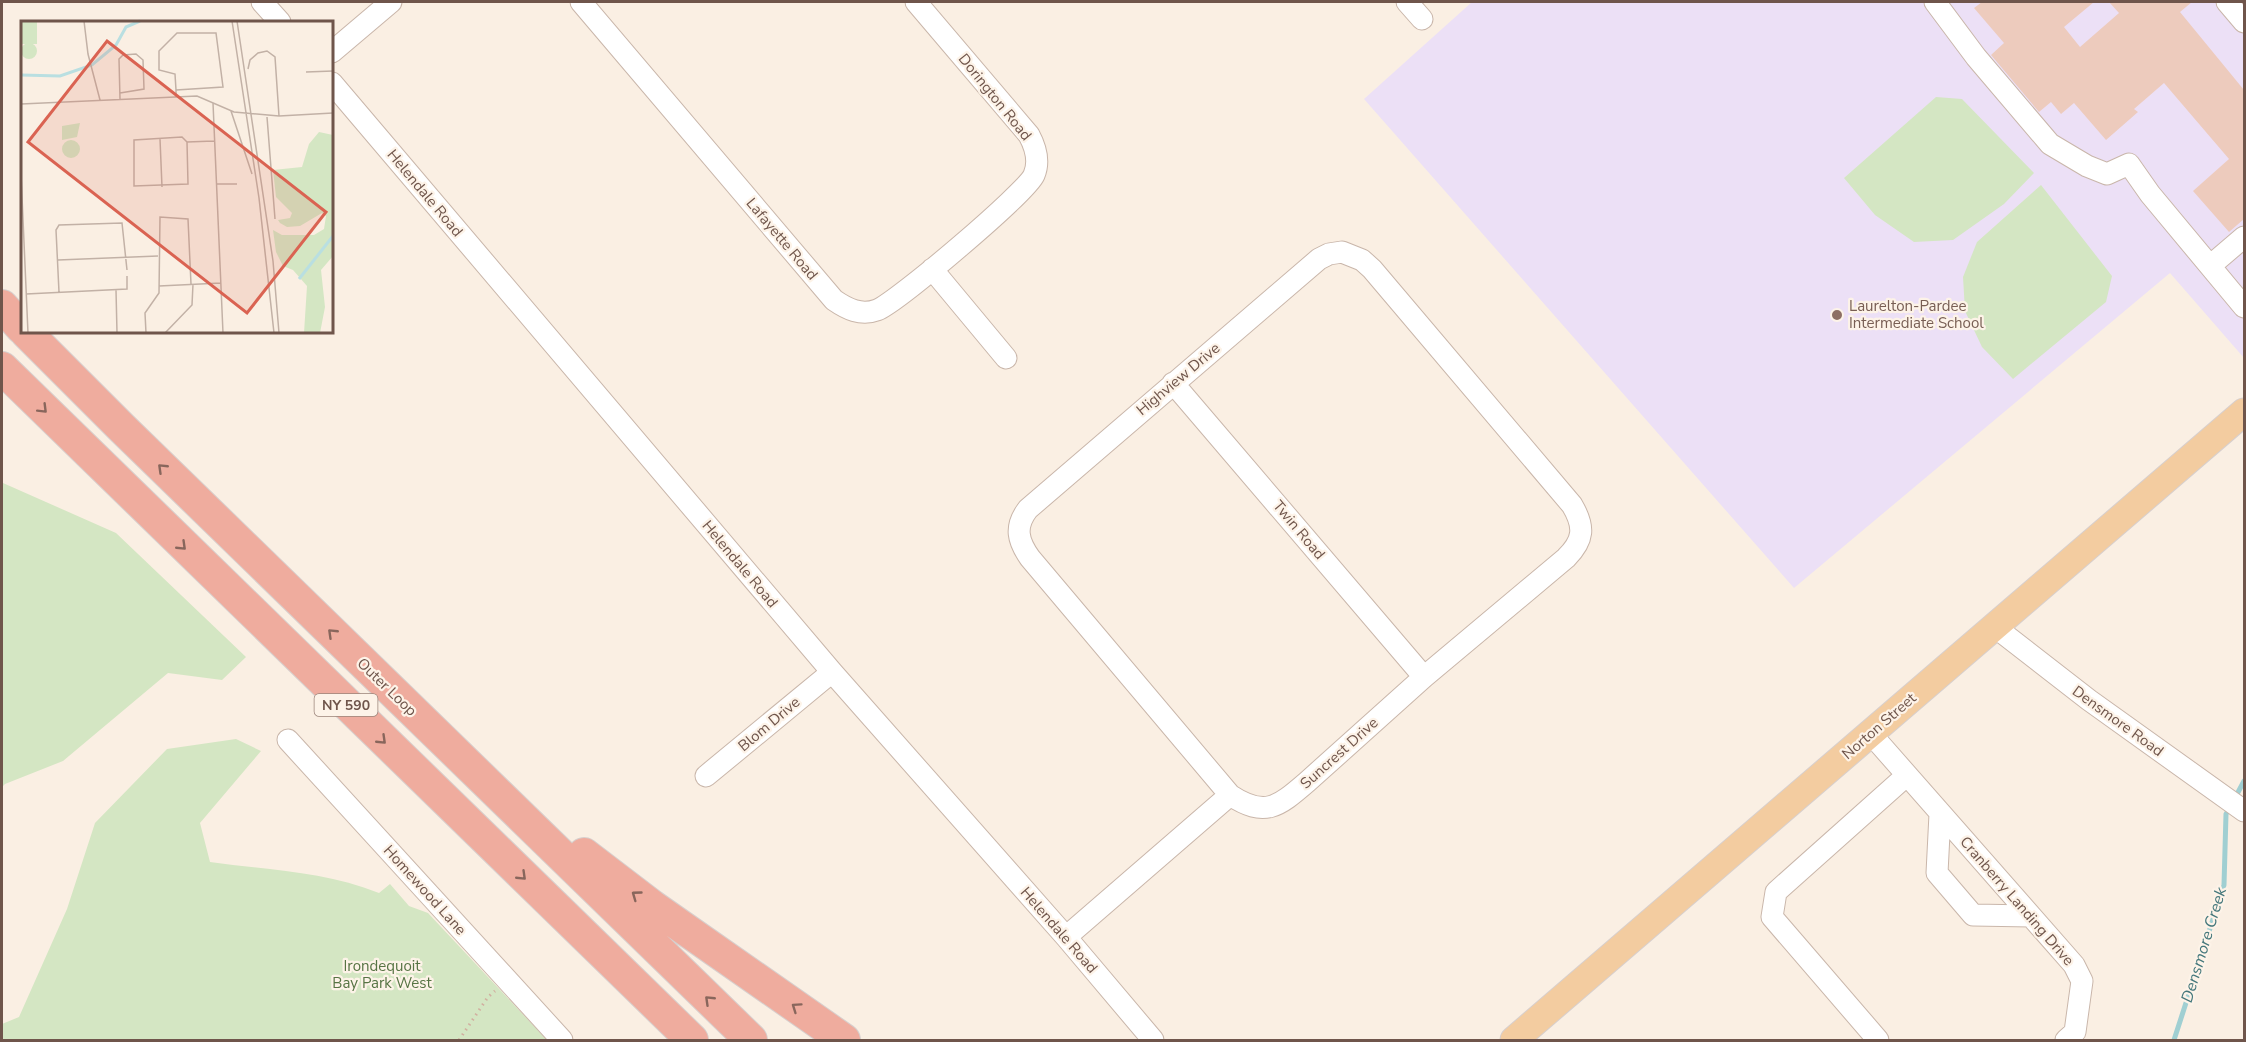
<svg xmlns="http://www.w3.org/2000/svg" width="2246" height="1042" viewBox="0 0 2246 1042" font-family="'Nunito Sans',sans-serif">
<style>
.education{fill:#ece0f6}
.green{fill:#d4e6c3}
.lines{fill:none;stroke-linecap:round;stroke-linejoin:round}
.stream{stroke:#a0cfd2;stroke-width:5}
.building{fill:#edcbbd}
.minor-casing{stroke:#c9b6aa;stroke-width:23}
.major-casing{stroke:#d7cfcd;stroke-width:29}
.highway-casing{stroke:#d7cfcd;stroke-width:34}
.path{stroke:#d1afa0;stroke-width:3;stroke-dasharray:1.5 4.5;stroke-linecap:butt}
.minor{stroke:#fff;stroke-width:21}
.major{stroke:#f3cca0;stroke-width:27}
.highway{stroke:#efac9e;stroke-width:32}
.oneway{stroke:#89665c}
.education-dot{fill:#8d6e63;stroke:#fdf3e8;stroke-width:2}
.labels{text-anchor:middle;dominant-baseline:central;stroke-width:4.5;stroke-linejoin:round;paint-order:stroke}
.shield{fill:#fdf3e8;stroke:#9a847a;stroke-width:1.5}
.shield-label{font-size:14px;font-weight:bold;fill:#6f554b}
.street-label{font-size:15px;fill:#6f554b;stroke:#fdf3e8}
.education-label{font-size:15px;fill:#785e54;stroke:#fdf3e8;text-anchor:start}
.park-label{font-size:15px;fill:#577444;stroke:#fdf3e8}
.water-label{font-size:16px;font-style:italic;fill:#44777b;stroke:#fdf3e8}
.inset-river{fill:none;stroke:#b9dfe1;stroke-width:3}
.inset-road{fill:none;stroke:#c2b1a6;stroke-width:1.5}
.view{fill:#da6352;fill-opacity:0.15;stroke:#da6352;stroke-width:3}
.inset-edge{fill:none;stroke:#6f554b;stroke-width:3}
</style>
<rect width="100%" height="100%" fill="#faefe3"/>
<!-- education -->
<path class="education" d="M 1472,2 L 2244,2 L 2244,358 L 2170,273 L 1794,588 L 1364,99 Z"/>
<!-- green -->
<path class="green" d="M 1936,97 L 1962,99 L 2034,173 L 2004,204 L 1953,240 L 1914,242 L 1875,215 L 1844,178 Z
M 2041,185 L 2112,276 L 2106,302 L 2013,379 L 1982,347 L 1965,311 L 1963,277 L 1977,242 Z
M 3,483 L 116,533 L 246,657 L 222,680 L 168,673 L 63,761 L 5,784 L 2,787 Z
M 236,739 L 261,751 L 200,823 L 210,862 C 267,870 325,871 379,893 L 390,884 L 409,906 L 428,913 L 547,1040 L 2,1040 L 2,1024 L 19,1017 L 67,909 L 95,823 L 167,749 Z"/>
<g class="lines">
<!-- stream -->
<path class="stream" d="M 2235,798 L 2244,781
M 2174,1040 L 2224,885 L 2226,814 L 2231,806"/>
</g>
<!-- building -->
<path class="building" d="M 1982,2 L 2094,2 L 2064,27 L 2080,47 L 2119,13 L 2109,2 L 2192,2 L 2180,12 L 2244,90 L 2244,219 L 2229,232 L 2193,191 L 2229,159 L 2164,83 L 2134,109 L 2138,112 L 2106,140 L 2074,103 L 2061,114 L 2051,102 L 2039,112 L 1991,55 L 2004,43 L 1974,8 Z"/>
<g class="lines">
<defs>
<path id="minor" d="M 262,2 L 280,22
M 581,2 L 834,300 C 847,309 861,316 877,310 C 896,303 1027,192 1034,175 C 1040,161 1036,148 1029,135 L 916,2
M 1407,2 L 1422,19
M 1935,2 L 1976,57 L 2050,144 L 2087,166 L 2107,174 L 2129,164 L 2150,194 L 2244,307
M 2227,2 L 2244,22
M 332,52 L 391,2
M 332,83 L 832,672 L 1066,937 L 1153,1040
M 1342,252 L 1362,260 L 1372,269 L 1572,505 C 1585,527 1584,540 1566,558 L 1424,677 L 1307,782 C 1278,807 1265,818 1230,795 L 1030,558 C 1018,541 1014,527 1028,509 L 1319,259 L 1329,254 Z
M 2210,266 L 2244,237
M 932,269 L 1006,358
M 1173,383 L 1424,677
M 1995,627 L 2089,700 L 2244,811
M 1871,734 L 2074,965 L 2082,981 L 2075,1032 L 2066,1040
M 288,740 L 562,1040
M 706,776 L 832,672
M 1940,814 L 1937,873 L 1973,915 L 2031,916
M 1066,937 L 1230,795
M 1878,1040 L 1772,917 L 1776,892 L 1906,776"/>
<path id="major" d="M 1514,1040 L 2244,412"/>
<path id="highway" d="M 2,306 L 22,328
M 26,332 L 121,427 L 751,1040
M 2,368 L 692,1040
M 584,854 L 652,906 L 844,1040"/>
</defs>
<!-- minor casing -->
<use href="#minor" class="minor-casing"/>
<!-- major casing -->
<use href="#major" class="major-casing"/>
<!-- highway casing -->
<use href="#highway" class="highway-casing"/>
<!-- path -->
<path class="path" d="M 459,1040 L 488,997 L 495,991"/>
<!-- minor -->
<use href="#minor" class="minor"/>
<!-- major -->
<use href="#major" class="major"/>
<!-- highway -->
<use href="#highway" class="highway"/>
</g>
<!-- one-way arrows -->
<defs><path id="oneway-chevron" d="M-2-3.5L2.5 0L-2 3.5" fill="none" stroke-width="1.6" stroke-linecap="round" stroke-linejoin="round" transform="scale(1.5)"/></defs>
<g class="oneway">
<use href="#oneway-chevron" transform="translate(43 409) rotate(45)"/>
<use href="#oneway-chevron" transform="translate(162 468) rotate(-136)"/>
<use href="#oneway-chevron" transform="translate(182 546) rotate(44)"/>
<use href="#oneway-chevron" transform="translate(332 633) rotate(-136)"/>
<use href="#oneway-chevron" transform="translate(382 740) rotate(44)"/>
<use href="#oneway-chevron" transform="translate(522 876) rotate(44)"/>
<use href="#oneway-chevron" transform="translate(636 895) rotate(-144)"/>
<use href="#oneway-chevron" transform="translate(709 1000) rotate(-136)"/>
<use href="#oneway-chevron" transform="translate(796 1007) rotate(-145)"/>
</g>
<!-- markers -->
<circle class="education-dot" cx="1837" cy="315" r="6"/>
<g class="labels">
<!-- shield labels -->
<rect class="shield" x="314.5" y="694" width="63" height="22" rx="4.5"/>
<g class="shield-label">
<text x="346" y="705">NY 590</text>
</g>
<!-- street labels -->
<g class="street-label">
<text transform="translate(995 97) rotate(51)">Dorington Road</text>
<text transform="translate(425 193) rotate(50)">Helendale Road</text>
<text transform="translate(782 239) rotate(50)">Lafayette Road</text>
<text transform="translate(1178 379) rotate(-40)">Highview Drive</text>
<text transform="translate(1299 530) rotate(50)">Twin Road</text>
<text transform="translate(740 564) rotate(50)">Helendale Road</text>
<text transform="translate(387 687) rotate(44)">Outer Loop</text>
<text transform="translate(2118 721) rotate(36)">Densmore Road</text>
<text transform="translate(769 724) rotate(-40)">Blom Drive</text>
<text transform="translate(1879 726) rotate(-41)">Norton Street</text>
<text transform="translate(1339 753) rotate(-42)">Suncrest Drive</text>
<text transform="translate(425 890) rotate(48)">Homewood Lane</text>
<text transform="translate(2017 901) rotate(49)">Cranberry Landing Drive</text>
<text transform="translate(1059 930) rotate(49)">Helendale Road</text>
</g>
<!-- education labels -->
<g class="education-label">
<text x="1849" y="306">Laurelton-Pardee<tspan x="1849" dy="17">Intermediate School</tspan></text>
</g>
<!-- park labels -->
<g class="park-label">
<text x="382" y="966">Irondequoit<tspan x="382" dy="17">Bay Park West</tspan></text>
</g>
<!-- water labels -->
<g class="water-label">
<text transform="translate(2204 945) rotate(-73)">Densmore Creek</text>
</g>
</g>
<!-- overview -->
<g transform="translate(21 21)">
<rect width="312" height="312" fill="#faefe3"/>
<path d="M 0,0 L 16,0 L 16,23 L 0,23 ZM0 30a8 8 0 1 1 16 0a8 8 0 1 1-16 0ZM 59,102 L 56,116 L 41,119 L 41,105 ZM 298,111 L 312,114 L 312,235 L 300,249 L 304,286 L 299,312 L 283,312 L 286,265 L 272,249 L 262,245 L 255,231 L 252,209 L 261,214 L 293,214 L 303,208 L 305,195 L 301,192 L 279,205 L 266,206 L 259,202 L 257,199 L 269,197 L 271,192 L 255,176 L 252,149 L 281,146 L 288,123 ZM41 128a9 9 0 1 1 18 0a9 9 0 1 1-18 0Z" fill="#d4e6c3"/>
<path class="inset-river" d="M 0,54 L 39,55 L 71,44 L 95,24 L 105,6 L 119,0M 278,258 L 312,215"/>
<path class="inset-road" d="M 63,0 L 67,33 L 79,79M 211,0 L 238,177 L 253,312M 216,0 L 252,240 L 258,312M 227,48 L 229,39 L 237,32 L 246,30 L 254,36 L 258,95M 285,51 L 312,50M 155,69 L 202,66 L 195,12 L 156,12 L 138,30 L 138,49 L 154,53 L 155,69 L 155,76M 99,72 L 123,68 L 122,39 L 115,33 L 102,34 L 98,38 L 99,78M 192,82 L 202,312M 0,83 L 176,75 L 213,91 L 258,95M 210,90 L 231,153M 258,95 L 312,92M 246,96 L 254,198M 139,118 L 141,166M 166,121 L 167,163 L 113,165 L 113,119 L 161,116 L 166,121 L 193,120M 0,153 L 7,312M 196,163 L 216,163M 37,239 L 137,235M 138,265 L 200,262M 95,269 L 96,312M 38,271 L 35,209 L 38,204 L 101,202 L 106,249M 5,273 L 106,268 L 106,255M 125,312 L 124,292 L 138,272 L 139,196 L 167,198 L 170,263M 144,312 L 171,284 L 172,263"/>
<path class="view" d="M 86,20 L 305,191 L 226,292 L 7,121 Z"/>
<rect width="312" height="312" class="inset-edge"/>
</g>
<!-- border -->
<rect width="2246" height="1042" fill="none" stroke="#6f554b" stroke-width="6"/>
</svg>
